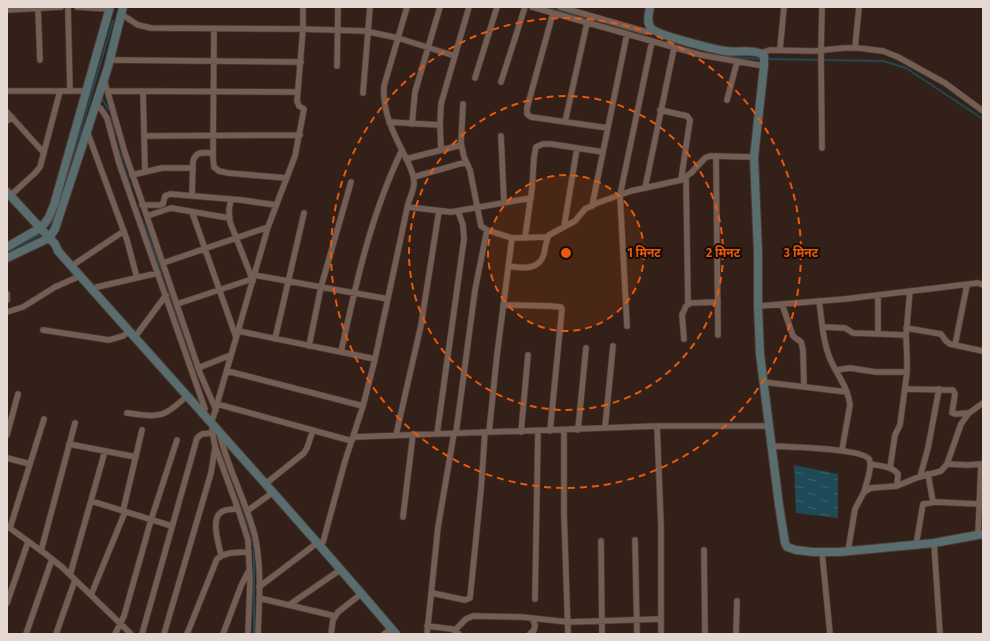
<svg xmlns="http://www.w3.org/2000/svg" width="990" height="641" viewBox="0 0 990 641" font-family="'Fira Sans','Noto Sans Devanagari',sans-serif">
<style>
.water{fill:url(#water-ripples)}
.lines{fill:none;stroke-linecap:round;stroke-linejoin:round}
.stream{stroke:#1d4a56;stroke-width:2}
.street-casing{stroke:#4b3a35;stroke-width:7}
.secondary-casing{stroke:#4b3a35;stroke-width:10}
.street{stroke:#745e54;stroke-width:5.5}
.secondary{stroke:#5a6d6e;stroke-width:8}
.ring{fill:none;stroke:#e8590c;stroke-width:2;stroke-dasharray:7 5}
.centre{fill:#e8590c;stroke:#150c08;stroke-width:2}
.ring-label{font-size:12px;text-anchor:middle;font-weight:bold;fill:#e8590c;stroke:#150c08;stroke-width:4;stroke-linejoin:round;paint-order:stroke}
</style>
<defs>
<pattern id="water-ripples" width="26" height="14" patternUnits="userSpaceOnUse"><rect width="26" height="14" fill="#1d4a56"/><path d="M2 4q2-2 4 0t4 0M15 11q2-2 4 0t4 0" fill="none" stroke="#3e636d"/></pattern>
</defs>
<rect width="100%" height="100%" fill="#332018"/>
<!-- water -->
<path class="water" d="M 794,465 L 838,474 L 838,518 L 796,513 Z"/>
<g class="lines">
<!-- stream -->
<path class="stream" d="M 547,7 L 651,38
M 729,57 L 762,59
M 767,59 L 883,61 L 906,68 L 983,119
M 102,99 L 111,113 L 115,138
M 118,148 L 131,188
M 63,191 L 113,21
M 138,209 L 165,279 L 187,350
M 50,228 L 55,218
M 7,252 L 39,235
M 239,498 L 252,536 L 254,549 L 254,634"/>
<defs>
<path id="street" d="M 68,7 L 70,91
M 77,7 L 109,9
M 532,7 L 701,55 L 764,66
M 560,7 L 647,32
M 822,7 L 821,51 L 822,148
M 38,8 L 40,60
M 7,10 L 61,7
M 553,13 L 527,108 L 527,114 L 531,117 L 608,128
M 121,14 L 138,25 L 151,28 L 300,29 L 365,31 L 398,38 L 455,56
M 214,29 L 213,158 L 214,167 L 219,171 L 228,173 L 287,178
M 855,48 L 859,7
M 780,49 L 784,7
M 761,53 L 770,50 L 813,51 L 844,48 L 858,48 L 883,51 L 898,57 L 945,83 L 983,111
M 110,60 L 301,62
M 337,66 L 338,7
M 475,78 L 497,7
M 104,79 L 125,153 L 142,202 L 200,373 L 216,410
M 501,82 L 525,7
M 7,91 L 87,91
M 108,91 L 298,92
M 143,91 L 145,171
M 363,93 L 370,7
M 727,100 L 737,62
M 463,104 L 461,143 L 464,157 L 470,170 L 481,226 L 487,230 L 512,238 L 548,237
M 96,105 L 101,109 L 107,118 L 119,163 L 205,409
M 660,110 L 687,116 L 690,120 L 681,180
M 7,112 L 44,153
M 7,121 L 12,117
M 389,122 L 440,125
M 565,122 L 587,23
M 412,124 L 415,92 L 440,7
M 87,131 L 127,240 L 137,278
M 144,136 L 300,135
M 501,136 L 504,202
M 441,150 L 440,125 L 441,104 L 469,7
M 716,156 L 718,335
M 406,159 L 461,145
M 132,175 L 162,168 L 193,168
M 414,177 L 466,162
M 686,178 L 688,304
M 645,188 L 674,48
M 10,196 L 35,173 L 40,167 L 60,91
M 192,196 L 193,161 C 197,150 203,153 213,153
M 231,199 L 229,210 L 230,222 L 253,281
M 142,205 L 160,205 L 163,204 L 165,196 L 170,194 L 241,200 L 276,205
M 592,206 L 627,34
M 408,207 L 451,212 L 531,198
M 192,212 L 236,337
M 147,216 L 171,208 L 229,218
M 564,227 L 577,148
M 525,238 L 532,188 L 534,157 L 536,147 L 543,144 L 551,144 L 603,152
M 76,263 L 124,231
M 163,263 L 268,227
M 508,266 C 522,268 539,271 544,254 C 545,248 546,241 549,235 L 575,221 L 585,209 L 597,203 L 631,191 L 681,180 L 691,173 L 705,158 L 710,156 L 754,157
M 254,275 L 388,299
M 97,287 L 158,273
M 7,294 L 7,300
M 819,301 C 822,319 822,339 829,356 C 835,373 848,386 850,405 L 842,450
M 177,304 L 252,279
M 782,304 L 793,336 L 801,342 L 803,350 L 804,386
M 503,305 L 550,306 L 561,307 L 562,309 L 550,431
M 758,306 L 845,299 L 978,283 L 983,285
M 7,312 L 23,307 L 55,287 L 80,276
M 627,326 L 620,195 L 652,41
M 823,327 L 845,328 L 853,333 L 906,335
M 906,328 L 941,334 L 946,341 L 950,344 L 983,351
M 43,330 L 109,340 L 123,336 L 130,331
M 238,331 L 375,359
M 138,333 L 166,295
M 878,333 L 878,295
M 275,339 L 304,213
M 684,339 L 682,315 L 686,306 L 691,303 L 718,302
M 955,345 L 967,285
M 309,346 L 321,287 L 351,182
M 341,352 C 356,283 371,214 402,150
M 198,368 L 231,355
M 836,370 L 850,368 L 876,372 L 907,372
M 227,371 L 363,406
M 763,382 L 847,392
M 905,389 L 953,390 L 955,394 L 952,413 L 955,414 L 969,413
M 217,404 L 352,441
M 127,413 C 160,417 162,419 187,396
M 213,418 L 268,227 L 295,156 L 304,109 L 299,106 L 297,101 L 303,29 L 303,7
M 657,426 L 661,525 L 661,634
M 605,428 L 613,346
M 212,430 L 215,446 L 238,509 L 248,540 L 250,582 L 248,634
M 564,430 L 564,513 L 568,634
M 578,430 L 586,348
M 489,432 L 497,355 L 512,238
M 521,432 L 528,355
M 456,433 L 475,290 L 487,230
M 437,434 L 464,239 L 463,225 L 458,211
M 7,435 L 18,394
M 220,435 C 228,469 246,501 255,536 C 262,568 259,602 258,634
M 396,435 L 421,325 L 439,211
M 353,437 L 657,426 L 769,426
M 69,444 L 136,457
M 772,446 C 788,447 861,448 869,459 C 873,465 866,485 864,492
M 7,458 L 30,464
M 870,464 C 879,466 892,466 898,474 L 897,486
M 947,464 L 967,465 L 983,464
M 890,468 L 895,435 L 900,425 L 907,372 L 907,359 L 906,335 L 910,291
M 928,474 L 933,502
M 920,477 L 928,448 L 939,389
M 269,481 L 304,453 L 307,448 L 313,430
M 91,501 L 172,526
M 123,511 L 142,430
M 247,511 L 272,493
M 403,517 L 413,434
M 7,526 L 47,555 L 63,568 L 131,634
M 10,528 L 44,419
M 978,535 L 981,464
M 635,540 L 637,634
M 601,541 L 602,634
M 323,542 L 345,461 L 363,406 L 375,359 L 408,204 C 410,197 414,190 414,183 C 414,172 408,163 404,154 C 393,133 382,110 384,86 L 407,7
M 934,543 L 940,634
M 916,545 L 923,504 L 936,502 L 979,504
M 704,550 L 705,634
M 41,551 L 75,423
M 848,551 L 855,509 L 864,492 L 871,488 L 897,486 L 916,478 L 941,471 L 947,464 L 961,424 L 969,413 L 983,403
M 822,552 L 830,634
M 221,555 C 219,545 211,521 220,513 C 224,509 233,509 238,509
M 70,575 L 105,451
M 259,587 L 317,543
M 432,593 L 465,600 L 470,598 L 481,489 L 485,432
M 91,595 L 125,512
M 259,598 L 335,616
M 535,599 L 538,431
M 7,603 L 28,542
M 289,605 L 340,570
M 427,626 L 452,629 L 459,634
M 455,630 L 466,619 L 473,616 L 522,617 L 568,622 L 661,619
M 26,634 L 52,559
M 56,634 L 75,580
M 115,634 L 124,616 L 151,520 L 177,440
M 142,634 L 197,438 L 202,434 L 212,433
M 164,634 L 211,473 L 215,448
M 187,634 L 217,559 C 226,551 238,553 249,552
M 223,634 L 241,586 L 248,572
M 331,634 L 333,620 L 338,612 L 361,594
M 384,634 L 391,629
M 427,634 L 438,527 L 454,433
M 530,634 L 534,630 L 535,625 L 532,618
M 736,634 L 737,601"/>
<path id="secondary" d="M 650,7 C 649,13 646,22 651,28 C 656,35 713,49 725,51 C 735,53 757,48 764,56 L 764,66 L 754,157 L 758,252 L 758,306 L 760,354 L 779,505 L 785,543 L 787,547 L 796,550 L 813,552 L 839,552 L 934,543 L 983,534
M 7,192 L 55,244 L 58,251 C 171,379 286,504 396,634
M 7,247 L 40,228 L 45,223 L 49,217 L 54,205 L 110,7
M 7,258 L 49,238 L 55,229 L 108,67 L 123,7"/>
</defs>
<!-- street casing -->
<use href="#street" class="street-casing"/>
<!-- secondary casing -->
<use href="#secondary" class="secondary-casing"/>
<!-- street -->
<use href="#street" class="street"/>
<!-- secondary -->
<use href="#secondary" class="secondary"/>
</g>
<!-- distance rings -->
<circle cx="566" cy="253" r="78" fill="#e8590c" fill-opacity=".12"/>
<g class="ring">
<circle cx="566" cy="253" r="78"/>
<circle cx="566" cy="253" r="157"/>
<circle cx="566" cy="253" r="235"/>
</g>
<circle cx="566" cy="253" r="6" class="centre"/>
<g class="ring-label">
<text x="644" y="257">1 मिनट</text>
<text x="723" y="257">2 मिनट</text>
<text x="801" y="257">3 मिनट</text>
</g>
<!-- border -->
<rect width="990" height="641" fill="none" stroke="#e5d7d2" stroke-width="16"/>
</svg>
